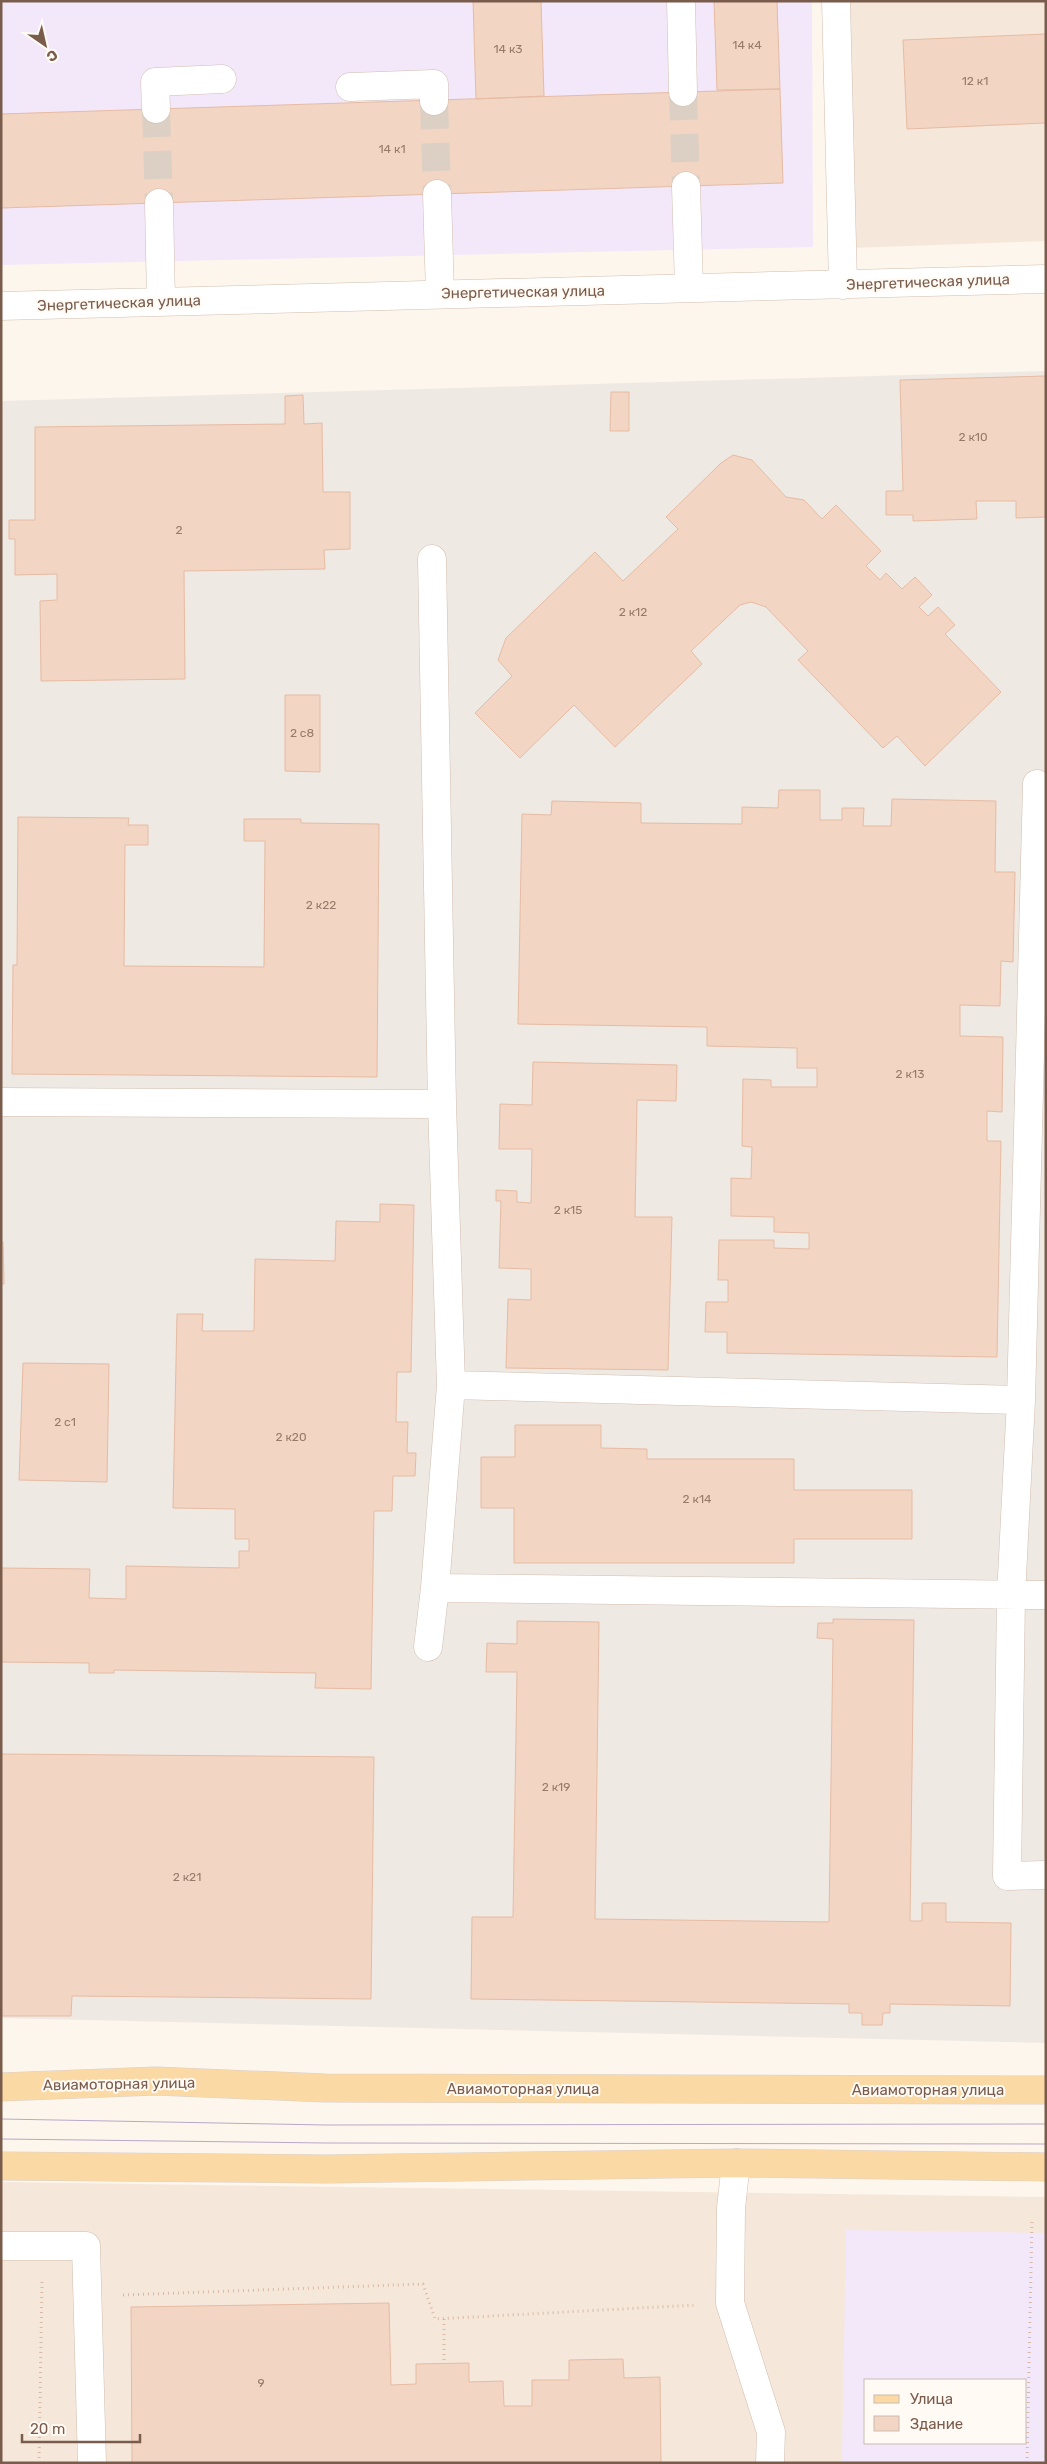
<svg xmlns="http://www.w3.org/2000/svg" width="1047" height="2464" viewBox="0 0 1047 2464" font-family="Rubik,sans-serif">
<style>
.residential{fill:#f5e8da;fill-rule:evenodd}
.industrial{fill:#efe9e4}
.education{fill:#f3e8fa;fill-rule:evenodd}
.building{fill:#f3d5c3;stroke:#e6bba3}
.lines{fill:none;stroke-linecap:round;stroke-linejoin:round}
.minor-tunnel{stroke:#dcd0c4;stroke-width:28;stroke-dasharray:28 14;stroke-linecap:butt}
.minor-casing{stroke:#d1beb0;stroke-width:29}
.major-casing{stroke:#dad1cd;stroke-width:29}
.path{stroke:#d9b8a5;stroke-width:3;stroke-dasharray:1 4;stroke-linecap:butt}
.minor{stroke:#fff;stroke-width:28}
.major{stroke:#fbd9a5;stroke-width:28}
.tram{stroke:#b9a8c9;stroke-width:1}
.labels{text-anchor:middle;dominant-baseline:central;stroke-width:4;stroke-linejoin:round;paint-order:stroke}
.number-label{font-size:12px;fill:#987a6a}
.street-label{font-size:15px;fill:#7a5c4d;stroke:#fffaf3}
</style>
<rect width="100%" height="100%" fill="#fdf6ec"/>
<!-- residential -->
<path class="residential" d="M 846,1 L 1046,1 L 1046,241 L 851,248 Z
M 1,2182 L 1046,2197 L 1046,2463 L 1,2463 ZM 866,2380 L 1026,2380 L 1026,2443 L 866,2443 Z"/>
<!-- industrial -->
<path class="industrial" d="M 1046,371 L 1046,2043 L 1,2018 L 1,401 Z"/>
<!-- education -->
<path class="education" d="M 1,1 L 812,1 L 813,247 L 1,265 Z
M 846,2230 L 1046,2233 L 1046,2463 L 842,2463 ZM 866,2380 L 1026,2380 L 1026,2443 L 866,2443 Z"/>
<!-- building -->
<path class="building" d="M 473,1 L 541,1 L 544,96 L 476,99 Z
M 714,1 L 777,1 L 780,89 L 717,90 Z
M 1046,34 L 1046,123 L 907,129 L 903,40 Z
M 780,89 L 783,183 L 1,208 L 1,114 Z
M 1046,376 L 1046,517 L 1016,518 L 1016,501 L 976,501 L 977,519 L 913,521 L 913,515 L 886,515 L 886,491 L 903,491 L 900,380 Z
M 611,392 L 629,392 L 629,431 L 610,431 Z
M 303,395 L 304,424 L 322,423 L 323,492 L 350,492 L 350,549 L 324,550 L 325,569 L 184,571 L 185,679 L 41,681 L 40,601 L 57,600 L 57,574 L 15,575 L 15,539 L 9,539 L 9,520 L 35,520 L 35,427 L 285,424 L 285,396 Z
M 733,455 L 752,460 L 786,497 L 804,500 L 822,519 L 836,505 L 881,551 L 866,566 L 880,580 L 886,573 L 902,589 L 915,577 L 932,595 L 919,607 L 928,616 L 938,607 L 955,625 L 945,634 L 1001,692 L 925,766 L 897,736 L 883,748 L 798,660 L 808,651 L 766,607 L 751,602 L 740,605 L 691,651 L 702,664 L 615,747 L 574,705 L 520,758 L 475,713 L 512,676 L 498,660 L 506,638 L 595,552 L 623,581 L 678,529 L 666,517 L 721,463 Z
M 285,695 L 320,695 L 320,772 L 285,771 Z
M 779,790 L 820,790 L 820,820 L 842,820 L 842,808 L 864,808 L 863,826 L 891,826 L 892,799 L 996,801 L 995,872 L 1015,872 L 1013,962 L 1001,961 L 1000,1006 L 960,1005 L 960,1036 L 1003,1037 L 1002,1112 L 987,1111 L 987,1141 L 1001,1141 L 997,1357 L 727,1353 L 727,1332 L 705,1332 L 706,1302 L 728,1302 L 728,1280 L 718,1280 L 719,1240 L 774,1240 L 774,1248 L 809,1249 L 809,1233 L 774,1232 L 774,1217 L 731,1216 L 731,1178 L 751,1179 L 752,1147 L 742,1146 L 743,1079 L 771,1080 L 771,1087 L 817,1087 L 817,1068 L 797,1068 L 797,1048 L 707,1046 L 707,1027 L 518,1024 L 522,814 L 551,815 L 552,801 L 641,803 L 641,823 L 742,824 L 742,807 L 778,808 Z
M 18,817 L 129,818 L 128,825 L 148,825 L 148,845 L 125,845 L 124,966 L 264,967 L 265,841 L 244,841 L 244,819 L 301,819 L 301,823 L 379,824 L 377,1077 L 12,1074 L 13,965 L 17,965 Z
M 533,1062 L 677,1065 L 676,1101 L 637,1100 L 635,1217 L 672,1217 L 668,1370 L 506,1368 L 508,1299 L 531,1300 L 531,1269 L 499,1268 L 501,1201 L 496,1201 L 496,1190 L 517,1191 L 517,1202 L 531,1203 L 532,1149 L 499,1149 L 500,1104 L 532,1105 Z
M 380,1204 L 414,1205 L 411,1372 L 397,1372 L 396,1422 L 408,1422 L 407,1453 L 416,1453 L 415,1476 L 393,1476 L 392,1511 L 374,1511 L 371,1689 L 315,1688 L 316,1673 L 114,1670 L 114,1673 L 89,1673 L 89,1663 L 1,1662 L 1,1568 L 90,1569 L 89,1598 L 126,1599 L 126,1566 L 239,1568 L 239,1551 L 249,1551 L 249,1539 L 235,1539 L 235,1509 L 173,1508 L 177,1314 L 203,1314 L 202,1331 L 254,1331 L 255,1259 L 335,1261 L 336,1221 L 380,1222 Z
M 1,1242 L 3,1242 L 4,1284 L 1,1284 Z
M 23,1363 L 109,1364 L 107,1482 L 19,1480 Z
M 515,1425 L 601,1425 L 601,1448 L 647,1449 L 647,1459 L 794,1459 L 794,1490 L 912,1490 L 912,1539 L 794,1539 L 794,1563 L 514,1563 L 514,1508 L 481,1508 L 481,1457 L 515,1457 Z
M 833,1619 L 914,1620 L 910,1921 L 922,1921 L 922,1903 L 946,1903 L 946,1922 L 1011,1923 L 1010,2006 L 890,2004 L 890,2013 L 883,2013 L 882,2025 L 862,2025 L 862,2013 L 849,2013 L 849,2004 L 471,1999 L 472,1917 L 513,1917 L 517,1672 L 486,1672 L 487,1643 L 517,1644 L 517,1621 L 599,1622 L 595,1919 L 829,1922 L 833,1639 L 817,1638 L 818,1623 L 833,1623 Z
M 1,1754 L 374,1757 L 371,1999 L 72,1996 L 71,2016 L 1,2016 Z
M 389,2303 L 391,2385 L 416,2384 L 416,2364 L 469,2363 L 469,2382 L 503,2381 L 504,2406 L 532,2406 L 532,2380 L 569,2380 L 569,2360 L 623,2359 L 624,2378 L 660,2377 L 661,2463 L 132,2463 L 131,2307 Z"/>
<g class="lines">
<!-- minor-tunnel -->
<path class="minor-tunnel" d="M 683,92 L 686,186
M 434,101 L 437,194
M 156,109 L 159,203"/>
<defs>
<path id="minor" d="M 681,1 L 683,92
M 836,1 L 843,285
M 350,87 L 434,84 L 434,101
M 156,109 L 155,82 L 222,79
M 686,186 L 689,288
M 437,194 L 440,294
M 159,203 L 161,301
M 1,306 L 1046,279
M 1037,784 L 1021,1400 L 1011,1596 L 1007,1876 L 1046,1875
M 1,1102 L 442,1104
M 451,1385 L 1021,1400
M 435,1588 L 1046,1595
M 428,1647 L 435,1588 L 451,1385 L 442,1104 L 432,559
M 736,2163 L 731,2208 L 730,2303 L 771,2432 L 770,2463
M 1,2246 L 86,2246 L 92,2463"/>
<path id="major" d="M 1,2087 L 156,2081 L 325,2088 L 1046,2090
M 1,2166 L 327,2169 L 736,2163 L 1046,2167"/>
</defs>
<!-- minor casing -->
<use href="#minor" class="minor-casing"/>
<!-- major casing -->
<use href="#major" class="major-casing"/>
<!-- path -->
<path class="path" d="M 123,2295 L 423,2284 L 435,2319 L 696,2305
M 444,2319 L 444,2364
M 39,2463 L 42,2281
M 1027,2463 L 1032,2220"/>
<!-- minor -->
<use href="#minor" class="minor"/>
<!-- major -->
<use href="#major" class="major"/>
<!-- tram -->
<path class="tram" d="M 1,2119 L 326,2125 L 1046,2124
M 1,2139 L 327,2143 L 1046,2144"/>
</g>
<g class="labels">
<!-- number labels -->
<g class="number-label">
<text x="747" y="45">14 к4</text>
<text x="508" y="49">14 к3</text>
<text x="975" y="81">12 к1</text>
<text x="392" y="149">14 к1</text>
<text x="973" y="437">2 к10</text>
<text x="179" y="530">2</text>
<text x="633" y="612">2 к12</text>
<text x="302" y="733">2 с8</text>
<text x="321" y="905">2 к22</text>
<text x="910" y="1074">2 к13</text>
<text x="568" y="1210">2 к15</text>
<text x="65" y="1422">2 с1</text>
<text x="291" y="1437">2 к20</text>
<text x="697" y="1499">2 к14</text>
<text x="556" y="1787">2 к19</text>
<text x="187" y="1877">2 к21</text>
<text x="261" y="2383">9</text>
</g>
<!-- street labels -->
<g class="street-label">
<text transform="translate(928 282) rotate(-2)">Энергетическая улица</text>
<text transform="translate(523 292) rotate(-1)">Энергетическая улица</text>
<text transform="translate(119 303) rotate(-2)">Энергетическая улица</text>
<text transform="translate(119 2084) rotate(-1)">Авиамоторная улица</text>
<text x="523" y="2089">Авиамоторная улица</text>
<text x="928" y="2090">Авиамоторная улица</text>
</g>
</g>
<!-- border -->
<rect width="1047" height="2464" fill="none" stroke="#7a5c4d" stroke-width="5"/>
<!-- legend -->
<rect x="864" y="2379" width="162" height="65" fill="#fffaf3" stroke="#cabbb1"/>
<rect x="874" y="2395" width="25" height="8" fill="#fbd9a5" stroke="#cabbb1"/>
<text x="910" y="2404" font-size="15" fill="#7a5c4d">Улица</text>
<rect x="874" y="2416" width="25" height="15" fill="#f3d5c3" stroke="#cabbb1"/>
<text x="910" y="2429" font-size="15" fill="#7a5c4d">Здание</text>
<!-- north arrow -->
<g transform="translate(45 45) rotate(146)" stroke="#fffaf3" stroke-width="4" paint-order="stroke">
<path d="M0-4L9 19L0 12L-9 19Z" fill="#7a5c4d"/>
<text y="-8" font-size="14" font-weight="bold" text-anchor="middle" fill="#7a5c4d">С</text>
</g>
<!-- scale -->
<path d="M22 2434v8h118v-8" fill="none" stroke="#7a5c4d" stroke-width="2.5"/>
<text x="30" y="2434" font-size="15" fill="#7a5c4d" stroke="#fffaf3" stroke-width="4" paint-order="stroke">20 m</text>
</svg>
